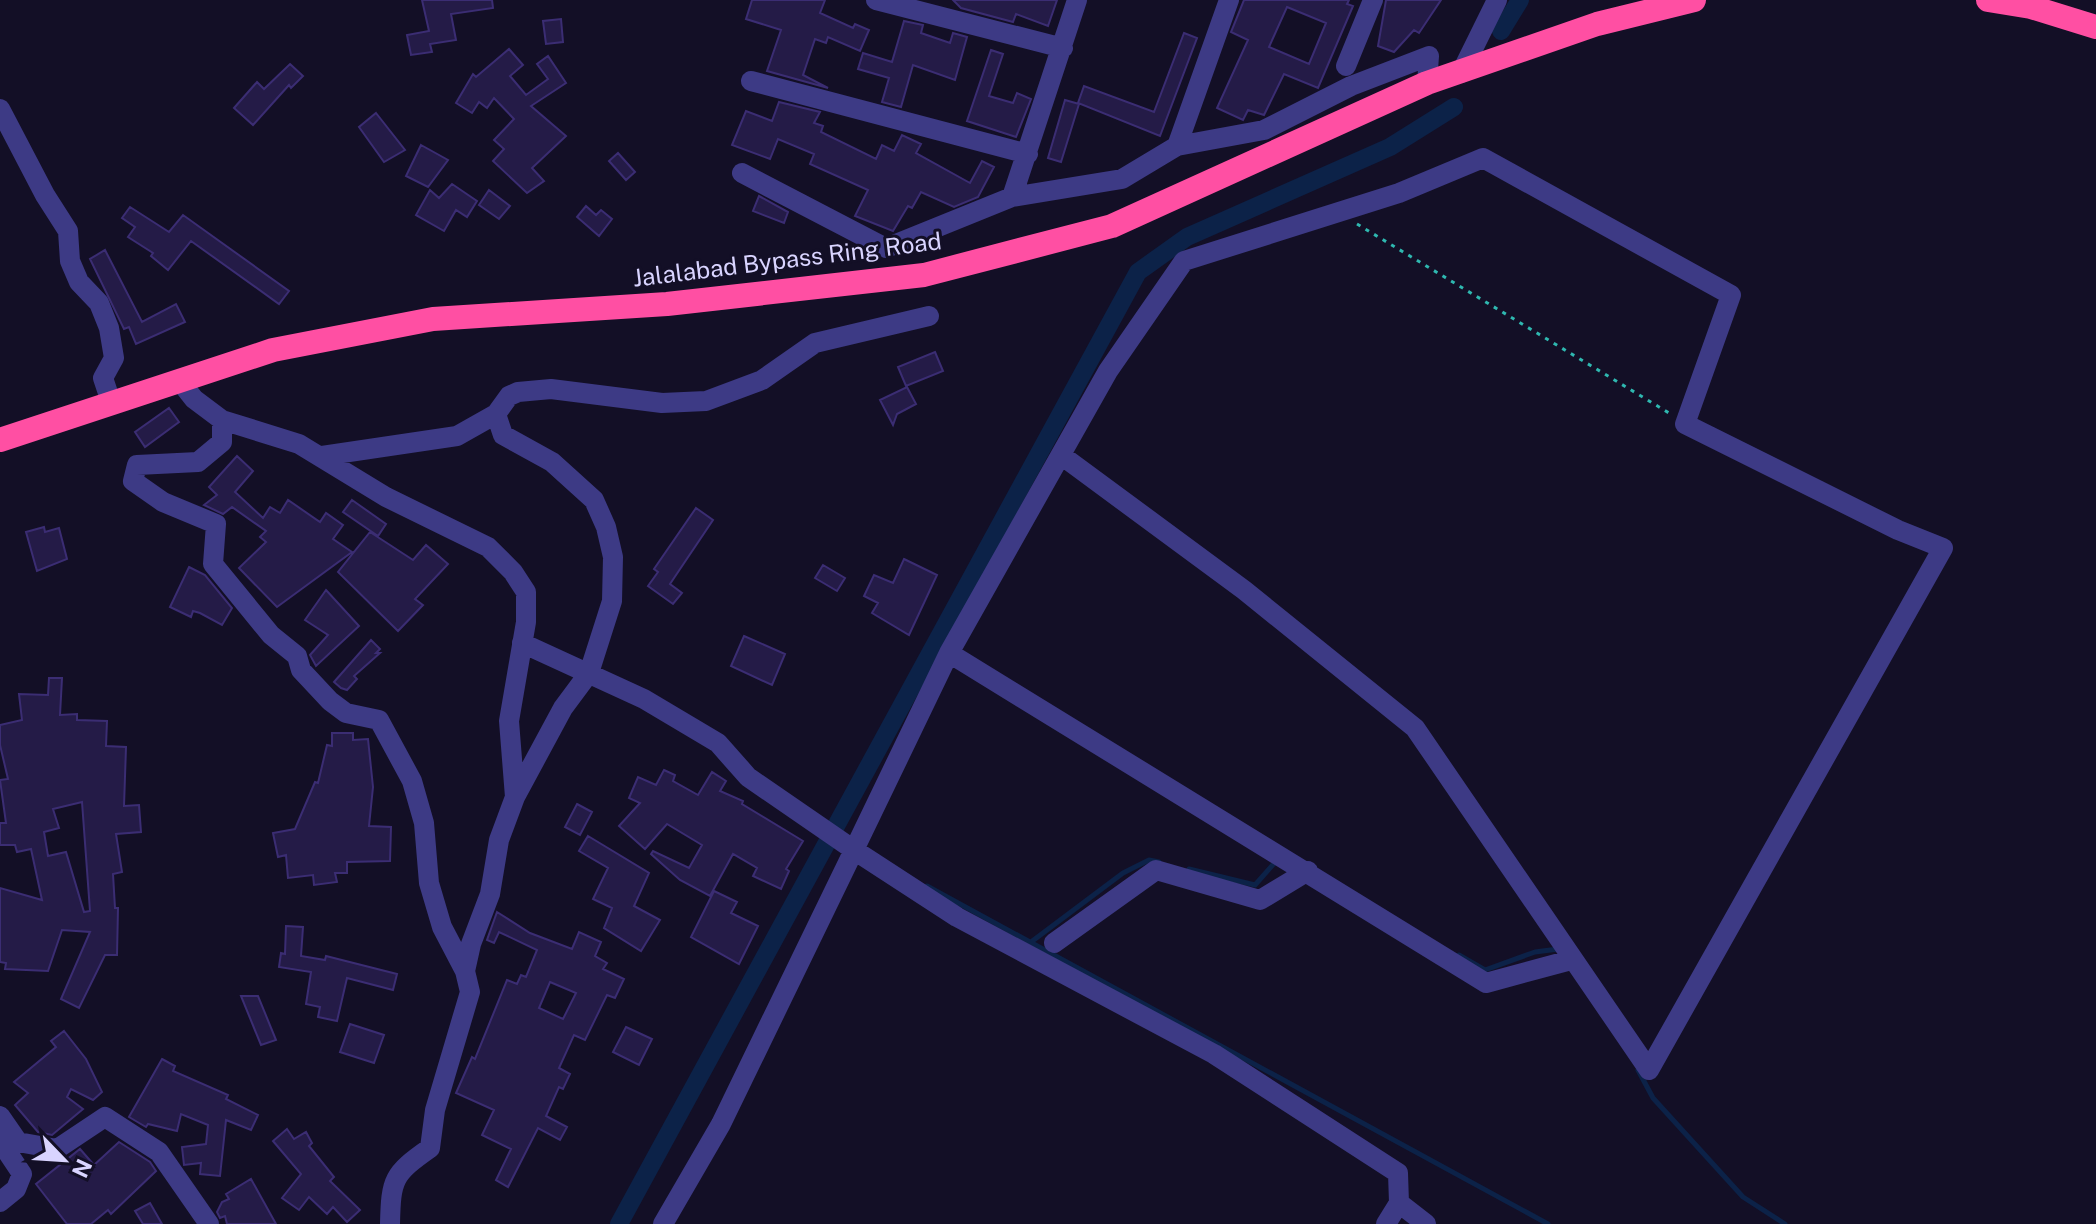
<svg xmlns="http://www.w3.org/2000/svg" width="2096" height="1224" viewBox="0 0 2096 1224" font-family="'Public Sans',sans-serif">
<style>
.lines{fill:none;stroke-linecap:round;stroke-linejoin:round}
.stream{stroke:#0c2248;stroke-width:5}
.canal{stroke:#0c2248;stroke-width:18}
.building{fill:#241b47;stroke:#3b2d73;stroke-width:2;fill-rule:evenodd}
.path{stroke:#2fb8b0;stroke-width:3;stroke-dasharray:4 6;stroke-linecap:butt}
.minor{stroke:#3d3a85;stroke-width:20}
.highway{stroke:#ff4fa3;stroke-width:24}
.labels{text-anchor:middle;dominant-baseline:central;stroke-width:6;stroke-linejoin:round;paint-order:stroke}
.street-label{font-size:24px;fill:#d9d4ff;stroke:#130f26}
</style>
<rect width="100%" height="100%" fill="#130f26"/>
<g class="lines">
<!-- stream -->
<path class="stream" d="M 1189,869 L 1255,885 L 1278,859
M 927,886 L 1548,1224
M 1031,942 L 1123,873 L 1149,860 L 1159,862
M 1459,955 L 1485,970 L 1535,952 L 1558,949
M 1638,1070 L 1653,1098 L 1743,1197 L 1785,1224"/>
<!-- canal -->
<path class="canal" d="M 1501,31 L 1520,0
M 619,1224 L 1138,272 L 1187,237 L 1390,147 L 1454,107"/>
</g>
<!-- building -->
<path class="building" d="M 422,0 L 492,0 L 493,8 L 451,14 L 456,40 L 430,44 L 432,52 L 411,55 L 407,35 L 429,31 Z
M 752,0 L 825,0 L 820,13 L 853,28 L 855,24 L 869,30 L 860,51 L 828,37 L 826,43 L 815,39 L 803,75 L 828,88 L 767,71 L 781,30 L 746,19 Z
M 953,0 L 1057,0 L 1048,26 L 1016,14 L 1013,22 L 961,8 Z
M 1244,0 L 1349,0 L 1347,4 L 1353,6 L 1318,88 L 1284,74 L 1264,115 L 1248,110 L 1243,120 L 1217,108 L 1248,40 L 1231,32 ZM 1287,7 L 1326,23 L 1309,64 L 1269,47 Z
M 1386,0 L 1441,0 L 1419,33 L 1414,30 L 1394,52 L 1378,46 Z
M 561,19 L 563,42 L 546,44 L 543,21 Z
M 904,21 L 923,25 L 921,33 L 950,43 L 953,33 L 967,37 L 955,80 L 913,65 L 901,107 L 882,102 L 889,78 L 858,69 L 863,53 L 892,62 Z
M 1184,33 L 1197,38 L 1160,136 L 1078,103 L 1084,86 L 1154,112 Z
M 509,49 L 523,65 L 510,76 L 526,95 L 548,79 L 537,64 L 548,56 L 566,83 L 531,106 L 566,136 L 532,168 L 544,181 L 527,193 L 493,161 L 504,149 L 494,140 L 514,119 L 494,98 L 487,108 L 479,102 L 472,113 L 456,103 L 473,74 L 476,77 Z
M 991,50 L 1003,54 L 989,96 L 1013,103 L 1017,93 L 1031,99 L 1016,137 L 967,121 Z
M 290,64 L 303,76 L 291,88 L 289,85 L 253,125 L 234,108 L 257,82 L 264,89 Z
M 1065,100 L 1079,104 L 1061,162 L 1048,158 Z
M 779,102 L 820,112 L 814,123 L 823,126 L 821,132 L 876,159 L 882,145 L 894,151 L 902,135 L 921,144 L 916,153 L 970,183 L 982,161 L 994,167 L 978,197 L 954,207 L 921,192 L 912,208 L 908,206 L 893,231 L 855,216 L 868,190 L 810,164 L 814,154 L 778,139 L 770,159 L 732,145 L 746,111 L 772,121 Z
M 376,113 L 405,150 L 384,162 L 359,127 Z
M 421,145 L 448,160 L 428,187 L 406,176 Z
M 618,153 L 635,172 L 626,180 L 609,161 Z
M 452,184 L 477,201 L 467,217 L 456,210 L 444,231 L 416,215 L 430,190 L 439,198 Z
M 489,190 L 510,206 L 499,219 L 479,205 Z
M 759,196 L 788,212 L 784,223 L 753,211 Z
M 586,206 L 596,215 L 601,210 L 612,219 L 599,236 L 577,217 Z
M 130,207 L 169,232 L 183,215 L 289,291 L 279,304 L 191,241 L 168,270 L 151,256 L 153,253 L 128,237 L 135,227 L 122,218 Z
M 105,250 L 142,322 L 176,304 L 185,322 L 136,344 L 129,327 L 124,329 L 90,259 Z
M 935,352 L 943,371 L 906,386 L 898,367 Z
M 907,387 L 916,404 L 897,414 L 893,425 L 880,400 Z
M 169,408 L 179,422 L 145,447 L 135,432 Z
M 237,456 L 253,471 L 235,492 L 263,518 L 270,507 L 280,513 L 288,500 L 320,522 L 326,513 L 343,525 L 333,539 L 352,552 L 277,607 L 239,568 L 266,542 L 260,537 L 266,531 L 232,507 L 223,514 L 204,505 L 217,495 L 209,487 Z
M 352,500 L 386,524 L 378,536 L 343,512 Z
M 696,508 L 713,520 L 670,584 L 682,593 L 673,604 L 648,586 L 658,572 L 654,569 Z
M 44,527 L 45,532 L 59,528 L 67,559 L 37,571 L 26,532 Z
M 370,532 L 413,560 L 426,545 L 448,564 L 415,599 L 423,605 L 398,631 L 338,572 Z
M 904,559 L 937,575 L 909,635 L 872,613 L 878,603 L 864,596 L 874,575 L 893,583 Z
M 823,565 L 845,578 L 837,591 L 815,578 Z
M 189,567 L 205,575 L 232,608 L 222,625 L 200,613 L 193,611 L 191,617 L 170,607 Z
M 326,590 L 359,626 L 316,666 L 310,655 L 328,635 L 305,620 Z
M 744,636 L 785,654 L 772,685 L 731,666 Z
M 371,640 L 380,649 L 376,653 L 380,653 L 354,676 L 357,679 L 347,690 L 341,688 L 334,682 Z
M 49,678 L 62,678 L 60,715 L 77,714 L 77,720 L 107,721 L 106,746 L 126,747 L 124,806 L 139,805 L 141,832 L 116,834 L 122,872 L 113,874 L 115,908 L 118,908 L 117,955 L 105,955 L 79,1008 L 61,999 L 90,932 L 62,930 L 48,971 L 5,969 L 6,963 L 0,962 L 0,888 L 42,900 L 31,849 L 17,852 L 15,845 L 0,845 L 0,823 L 6,823 L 0,780 L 8,779 L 0,745 L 0,725 L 22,720 L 19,694 L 48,695 ZM 82,802 L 90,911 L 84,912 L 66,852 L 48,856 L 44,832 L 59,828 L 53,809 Z
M 332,733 L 353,733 L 353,740 L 368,739 L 373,787 L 369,826 L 391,827 L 390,861 L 347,862 L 347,873 L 335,873 L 337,882 L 314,885 L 313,875 L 288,878 L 286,855 L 278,857 L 273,833 L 295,829 L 315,782 L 318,783 L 327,745 L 332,746 Z
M 664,770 L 675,775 L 673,781 L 698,795 L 712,772 L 726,781 L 720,791 L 743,801 L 742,804 L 803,841 L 786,869 L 789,871 L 781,889 L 753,876 L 757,868 L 733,854 L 710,896 L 680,880 L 651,854 L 653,851 L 689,868 L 702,845 L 667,824 L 645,849 L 619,826 L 640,803 L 629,798 L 638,777 L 656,785 Z
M 577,804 L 592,812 L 580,835 L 565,827 Z
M 588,836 L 649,873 L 634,906 L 660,920 L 641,951 L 604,928 L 612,908 L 593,899 L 608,868 L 579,851 Z
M 714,891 L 737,902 L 731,913 L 758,926 L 739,964 L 691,937 Z
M 497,912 L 530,933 L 572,949 L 579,932 L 601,942 L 595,956 L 607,963 L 603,969 L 624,979 L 615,998 L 607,995 L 585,1040 L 574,1035 L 559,1068 L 570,1074 L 563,1089 L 559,1087 L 546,1116 L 567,1127 L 560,1140 L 538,1128 L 508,1187 L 496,1180 L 511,1149 L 482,1135 L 494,1110 L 456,1093 L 472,1057 L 475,1059 L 507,980 L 517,984 L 521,975 L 526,977 L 537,950 L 499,932 L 494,943 L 487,940 ZM 550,982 L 576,993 L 563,1019 L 539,1008 Z
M 286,926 L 303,927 L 301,956 L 325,960 L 326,956 L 397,974 L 393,990 L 347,978 L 337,1021 L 318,1017 L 320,1007 L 306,1004 L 311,972 L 279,967 L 281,953 L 285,954 Z
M 241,996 L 258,996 L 276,1040 L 261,1045 Z
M 350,1024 L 384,1035 L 374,1063 L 340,1052 Z
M 626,1027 L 652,1039 L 639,1065 L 613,1052 Z
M 64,1031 L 86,1059 L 102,1092 L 93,1100 L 71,1089 L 67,1097 L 83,1109 L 52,1135 L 38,1132 L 15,1105 L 28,1093 L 14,1082 L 56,1047 L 51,1041 Z
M 162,1059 L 175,1066 L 173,1071 L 228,1095 L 226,1099 L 258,1115 L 251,1130 L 226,1120 L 220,1176 L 200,1174 L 201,1163 L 184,1165 L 182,1147 L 206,1144 L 208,1125 L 181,1114 L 177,1131 L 148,1124 L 146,1127 L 129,1117 Z
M 287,1129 L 294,1139 L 306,1132 L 312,1143 L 309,1146 L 334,1177 L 330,1181 L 360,1210 L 347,1222 L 333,1207 L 327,1214 L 309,1197 L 299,1210 L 282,1198 L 301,1174 L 273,1141 Z
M 119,1142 L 150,1162 L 156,1171 L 111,1214 L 108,1210 L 91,1224 L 67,1224 L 36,1184 L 80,1149 L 94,1165 Z
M 251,1179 L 276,1224 L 227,1224 L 225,1216 L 220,1218 L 217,1212 L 222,1202 L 229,1199 L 226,1194 Z
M 150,1203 L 162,1224 L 143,1224 L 135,1211 Z"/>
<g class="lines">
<!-- path -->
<path class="path" d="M 1357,224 L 1669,413"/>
<!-- minor -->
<path class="minor" d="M 876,0 L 1063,48
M 1346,66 L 1373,0
M 1461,73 L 1497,0
M 751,81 L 1028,154
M 0,109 L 45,195 L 68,231 L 70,261 L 79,282 L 99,303 L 109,328 L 114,358 L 103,378 L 111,402
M 1177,146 L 1229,0
M 742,173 L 886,248 L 1012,197 L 1122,179 L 1177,146 L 1264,130 L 1351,86 L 1429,56 L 1427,83
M 1012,197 L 1077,0
M 179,380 L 194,399 L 222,420 L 222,442 L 198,462 L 137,465 L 133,481 L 163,502 L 216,524 L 213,564 L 271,635 L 297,656 L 301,670 L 330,701 L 346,713 L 379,720 L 412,781 L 424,823 L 429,883 L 442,927 L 465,971
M 222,420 L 299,444 L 386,497 L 488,547 L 513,572 L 526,592 L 526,622 L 509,721 L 515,797
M 322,456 L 457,436 L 496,414 L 509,396 L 518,392 L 551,389 L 662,403 L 706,401 L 762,380 L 815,343 L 929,316
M 522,643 L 644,699 L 718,743 L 748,777 L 854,850 L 949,653 L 1108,371 L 1184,261 L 1399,193 L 1483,158 L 1731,295 L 1685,424 L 1898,530 L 1943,548 L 1649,1070 L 1415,728 L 1244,590 L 1061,455
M 949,653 L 1486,983 L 1571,960
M 1054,943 L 1156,870 L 1260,900 L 1308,871
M 0,1116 L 18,1142 L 57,1149 L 105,1117 L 159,1152 L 209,1224
M 0,1141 L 22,1174 L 16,1189 L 0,1202
M 390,1224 C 391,1179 393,1174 430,1148 L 435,1110 L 470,992 L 465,971 L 471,944 L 490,894 L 499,840 L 515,797 L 563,708 L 589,673 L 612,601 L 613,557 L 606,527 L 594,500 L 552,462 L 503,435 L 496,414
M 663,1224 L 721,1124 L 854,850 L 957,917 L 1214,1054 L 1398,1173 L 1399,1203 L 1426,1224
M 1386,1224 L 1399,1203"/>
<!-- highway -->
<path class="highway" d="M 1988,0 L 2031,7 L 2096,27
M 0,440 L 273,350 L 433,319 L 667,304 L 924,275 L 1112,226 L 1427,83 L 1597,24 L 1694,0"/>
</g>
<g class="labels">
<!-- street labels -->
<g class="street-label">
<text transform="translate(787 259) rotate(-7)">Jalalabad Bypass Ring Road</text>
</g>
</g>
<!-- north arrow -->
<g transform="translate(64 1160) rotate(115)" stroke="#130f26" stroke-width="6" paint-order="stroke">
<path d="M0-6L14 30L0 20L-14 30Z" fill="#d9d4ff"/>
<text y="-12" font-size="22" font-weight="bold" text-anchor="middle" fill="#d9d4ff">N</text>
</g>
</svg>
